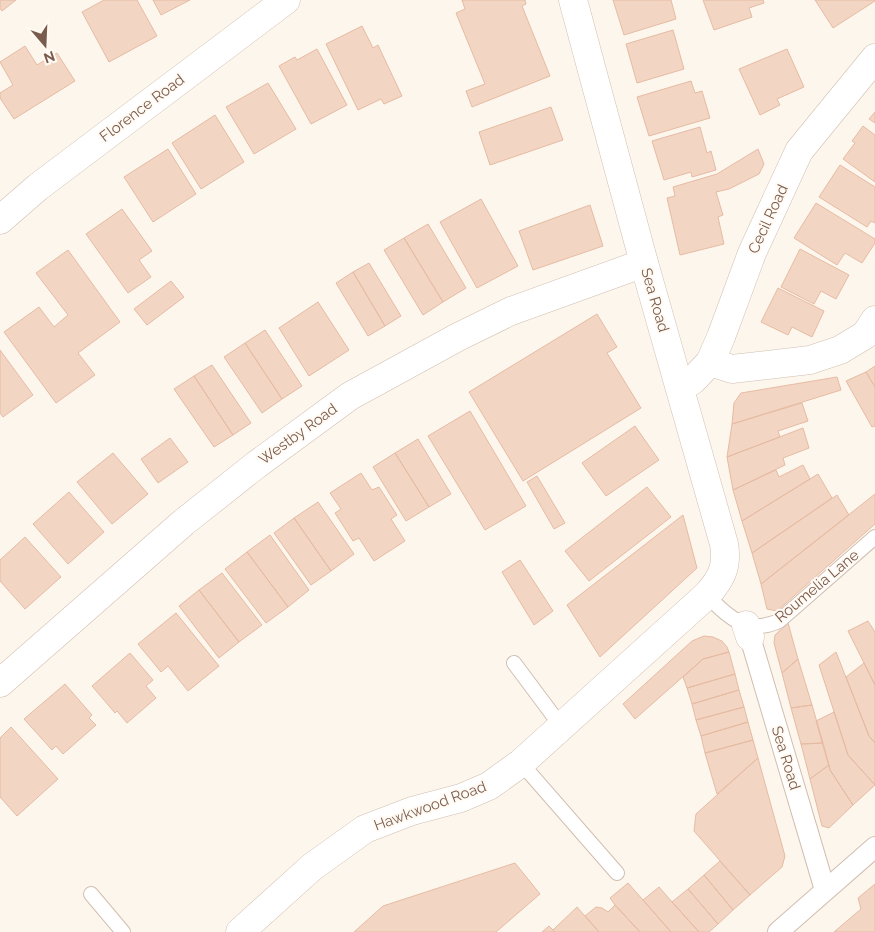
<svg xmlns="http://www.w3.org/2000/svg" width="875" height="932" viewBox="0 0 875 932" font-family="Raleway,sans-serif">
<style>
.building{fill:#f3d5c3;stroke:#e6bba3}
.lines{fill:none;stroke-linecap:round;stroke-linejoin:round}
.service-casing{stroke:#d1beb0;stroke-width:16}
.pedestrian-casing{stroke:#d1beb0;stroke-width:22}
.minor-casing{stroke:#d1beb0;stroke-width:29}
.tertiary-casing{stroke:#d1beb0;stroke-width:29}
.service{stroke:#fff;stroke-width:14}
.pedestrian{stroke:#fff;stroke-width:20}
.minor{stroke:#fff;stroke-width:28}
.tertiary{stroke:#fff;stroke-width:28}
.labels{text-anchor:middle;dominant-baseline:central;stroke-width:4;stroke-linejoin:round;paint-order:stroke}
.street-label{font-size:15px;fill:#7a5c4d;stroke:#fffaf3}
</style>
<rect width="100%" height="100%" fill="#fdf6ec"/>
<!-- building -->
<path class="building" d="M 0,0 L 16,0 L 2,11 L 0,8 Z
M 104,0 L 137,0 L 157,36 L 109,62 L 82,12 Z
M 153,0 L 190,0 L 161,15 Z
M 462,0 L 525,0 L 526,4 L 522,6 L 550,76 L 472,107 L 466,91 L 485,84 L 456,13 L 465,9 Z
M 613,0 L 671,0 L 676,19 L 624,35 Z
M 703,0 L 763,0 L 764,3 L 749,8 L 752,17 L 714,30 Z
M 815,0 L 875,0 L 875,1 L 833,28 Z
M 362,26 L 373,48 L 378,45 L 402,96 L 384,104 L 381,99 L 358,110 L 326,44 Z
M 673,30 L 684,69 L 637,83 L 626,44 Z
M 25,46 L 37,65 L 57,53 L 75,81 L 14,119 L 0,98 L 0,93 L 13,85 L 0,62 Z
M 317,49 L 347,105 L 311,124 L 279,66 L 295,57 L 297,60 Z
M 787,49 L 804,87 L 777,99 L 780,105 L 760,115 L 739,69 Z
M 691,81 L 695,93 L 702,91 L 710,118 L 649,136 L 637,97 Z
M 268,83 L 296,129 L 254,154 L 226,107 Z
M 551,107 L 563,140 L 490,165 L 479,132 Z
M 875,112 L 875,123 L 869,119 Z
M 215,115 L 244,162 L 201,189 L 172,143 Z
M 863,126 L 875,135 L 875,182 L 843,159 L 855,143 L 852,141 Z
M 700,127 L 707,153 L 711,151 L 716,170 L 692,177 L 691,172 L 664,180 L 652,141 Z
M 168,149 L 196,194 L 153,222 L 124,177 Z
M 758,149 L 764,164 L 759,174 L 729,189 L 716,192 L 723,215 L 718,217 L 724,244 L 680,255 L 667,198 L 675,196 L 673,187 L 717,174 Z
M 840,165 L 875,187 L 875,223 L 871,221 L 867,227 L 819,197 Z
M 481,199 L 518,266 L 477,288 L 440,222 Z
M 816,203 L 875,239 L 875,243 L 862,263 L 845,253 L 837,265 L 794,238 Z
M 590,205 L 603,246 L 533,270 L 519,231 Z
M 122,209 L 152,251 L 139,260 L 151,277 L 128,293 L 86,234 Z
M 428,224 L 466,288 L 443,302 L 404,238 Z
M 404,238 L 443,302 L 423,315 L 384,250 Z
M 800,249 L 849,275 L 836,299 L 821,291 L 814,304 L 781,287 Z
M 68,250 L 120,322 L 78,353 L 95,375 L 56,403 L 4,332 L 39,307 L 54,327 L 68,315 L 36,273 Z
M 369,263 L 401,316 L 385,326 L 353,272 Z
M 353,272 L 385,326 L 368,336 L 336,283 Z
M 171,281 L 184,297 L 147,325 L 134,309 Z
M 778,288 L 824,311 L 812,337 L 792,327 L 788,335 L 761,322 Z
M 318,302 L 349,350 L 309,376 L 279,328 Z
M 597,314 L 617,347 L 607,353 L 641,408 L 523,481 L 469,392 Z
M 265,330 L 302,386 L 282,399 L 245,343 Z
M 245,343 L 282,399 L 262,413 L 224,357 Z
M 0,350 L 33,395 L 3,417 L 0,413 Z
M 212,365 L 251,423 L 233,435 L 194,376 Z
M 875,366 L 875,387 L 866,372 Z
M 866,372 L 875,387 L 875,426 L 872,427 L 846,381 Z
M 194,376 L 233,435 L 214,447 L 174,389 Z
M 837,377 L 841,390 L 732,424 L 734,403 L 741,393 Z
M 802,403 L 808,421 L 778,431 L 780,437 L 727,457 L 732,424 Z
M 470,411 L 526,506 L 485,530 L 428,436 Z
M 635,426 L 659,460 L 606,496 L 582,463 Z
M 803,428 L 809,448 L 783,458 L 785,465 L 733,490 L 727,457 Z
M 170,438 L 188,462 L 158,483 L 141,459 Z
M 418,439 L 451,494 L 429,507 L 395,453 Z
M 113,453 L 148,494 L 112,524 L 77,482 Z
M 395,453 L 429,507 L 406,521 L 373,467 Z
M 803,465 L 810,479 L 742,521 L 733,490 L 776,470 L 779,477 Z
M 361,473 L 372,490 L 379,487 L 397,515 L 391,519 L 405,541 L 374,561 L 359,538 L 353,541 L 335,513 L 341,509 L 330,493 Z
M 818,474 L 832,498 L 752,553 L 742,521 Z
M 537,476 L 565,523 L 554,529 L 527,482 Z
M 647,487 L 671,517 L 589,581 L 565,551 Z
M 69,492 L 104,532 L 68,564 L 33,524 Z
M 875,494 L 875,524 L 777,611 L 767,609 L 761,584 Z
M 837,495 L 849,515 L 761,584 L 752,553 Z
M 318,502 L 354,554 L 331,571 L 294,518 Z
M 683,515 L 697,568 L 600,657 L 567,605 Z
M 294,518 L 331,571 L 311,585 L 274,533 Z
M 270,535 L 309,590 L 288,607 L 247,552 Z
M 25,537 L 61,577 L 25,609 L 0,581 L 0,560 Z
M 247,552 L 288,607 L 266,623 L 225,569 Z
M 520,560 L 553,611 L 534,625 L 502,572 Z
M 222,573 L 262,625 L 239,642 L 199,590 Z
M 199,590 L 239,642 L 219,658 L 179,606 Z
M 176,613 L 219,666 L 188,691 L 168,666 L 161,672 L 138,644 Z
M 868,621 L 875,632 L 875,685 L 848,631 Z
M 788,623 L 798,659 L 782,673 L 774,643 L 775,635 Z
M 704,636 L 713,637 L 722,641 L 727,647 L 729,652 L 703,659 L 635,719 L 623,704 L 692,641 Z
M 729,652 L 735,674 L 687,688 L 683,677 L 703,659 Z
M 836,652 L 869,736 L 875,743 L 875,785 L 848,755 L 819,665 Z
M 130,653 L 153,680 L 146,686 L 156,698 L 127,723 L 117,711 L 115,713 L 92,686 Z
M 798,659 L 812,705 L 791,708 L 782,673 Z
M 864,663 L 875,685 L 875,743 L 869,736 L 846,677 Z
M 735,674 L 739,690 L 692,704 L 687,688 Z
M 65,684 L 92,715 L 89,718 L 96,725 L 63,754 L 56,746 L 52,750 L 24,719 Z
M 739,690 L 744,707 L 696,720 L 692,704 Z
M 812,705 L 823,743 L 801,744 L 791,708 Z
M 744,707 L 748,722 L 701,736 L 696,720 Z
M 834,712 L 848,755 L 875,785 L 853,805 L 830,770 L 816,721 Z
M 748,722 L 753,740 L 705,753 L 701,736 Z
M 11,727 L 58,779 L 17,816 L 0,797 L 0,738 Z
M 753,740 L 758,758 L 717,794 L 705,753 Z
M 823,743 L 829,765 L 810,779 L 801,744 Z
M 758,758 L 785,856 L 782,867 L 750,895 L 694,831 L 696,814 Z
M 829,765 L 830,770 L 853,805 L 829,828 L 822,826 L 810,779 Z
M 720,861 L 750,895 L 733,910 L 704,875 Z
M 515,863 L 540,894 L 496,932 L 354,932 L 383,906 Z
M 704,875 L 733,910 L 718,924 L 688,889 Z
M 628,883 L 643,900 L 671,932 L 640,932 L 615,905 L 610,898 Z
M 875,884 L 875,932 L 834,932 L 861,909 L 858,898 Z
M 659,887 L 672,902 L 699,932 L 671,932 L 643,900 Z
M 688,889 L 718,924 L 709,932 L 699,932 L 672,902 Z
M 615,905 L 640,932 L 599,932 L 585,916 L 596,907 L 602,908 L 608,912 Z
M 577,907 L 599,932 L 555,932 L 553,930 Z
M 549,926 L 555,932 L 542,932 Z"/>
<g class="lines">
<defs>
<path id="service" d="M 707,595 C 728,618 748,635 779,621 L 875,537
M 514,663 L 561,726
M 521,763 L 617,873
M 91,894 L 123,932"/>
<path id="pedestrian" d="M 750,637 L 825,890
M 778,932 L 875,847"/>
<path id="minor" d="M 0,220 L 38,187 L 286,0
M 710,362 L 732,369 L 810,360 L 840,350 L 865,335 L 875,320
M 680,388 L 693,380 L 710,362 L 721,337 L 752,253 L 799,151 L 875,58
M 746,625 L 750,637
M 0,683 L 184,522 L 256,465 L 350,396 L 458,337 L 511,311 L 644,263
M 240,932 L 312,867 L 365,829 L 412,811 L 461,798 L 489,786 L 521,763 L 707,595"/>
<path id="tertiary" d="M 573,0 L 644,263 L 724,544 C 728,567 721,579 707,595"/>
</defs>
<!-- service casing -->
<use href="#service" class="service-casing"/>
<!-- pedestrian casing -->
<use href="#pedestrian" class="pedestrian-casing"/>
<!-- minor casing -->
<use href="#minor" class="minor-casing"/>
<!-- tertiary casing -->
<use href="#tertiary" class="tertiary-casing"/>
<!-- service -->
<use href="#service" class="service"/>
<!-- pedestrian -->
<use href="#pedestrian" class="pedestrian"/>
<!-- minor -->
<use href="#minor" class="minor"/>
<!-- tertiary -->
<use href="#tertiary" class="tertiary"/>
</g>
<g class="labels">
<!-- street labels -->
<g class="street-label">
<text transform="translate(142 108) rotate(-37)">Florence Road</text>
<text transform="translate(768 219) rotate(-65)">Cecil Road</text>
<text transform="translate(655 300) rotate(74)">Sea Road</text>
<text transform="translate(298 434) rotate(-36)">Westby Road</text>
<text transform="translate(817 586) rotate(-40)">Roumelia Lane</text>
<text transform="translate(786 758) rotate(73)">Sea Road</text>
<text transform="translate(430 806) rotate(-20)">Hawkwood Road</text>
</g>
</g>
<!-- north arrow -->
<g transform="translate(45 45) rotate(161)" stroke="#fffaf3" stroke-width="4" paint-order="stroke">
<path d="M0-4L9 19L0 12L-9 19Z" fill="#7a5c4d"/>
<text y="-8" font-size="14" font-weight="bold" text-anchor="middle" fill="#7a5c4d">N</text>
</g>
</svg>
